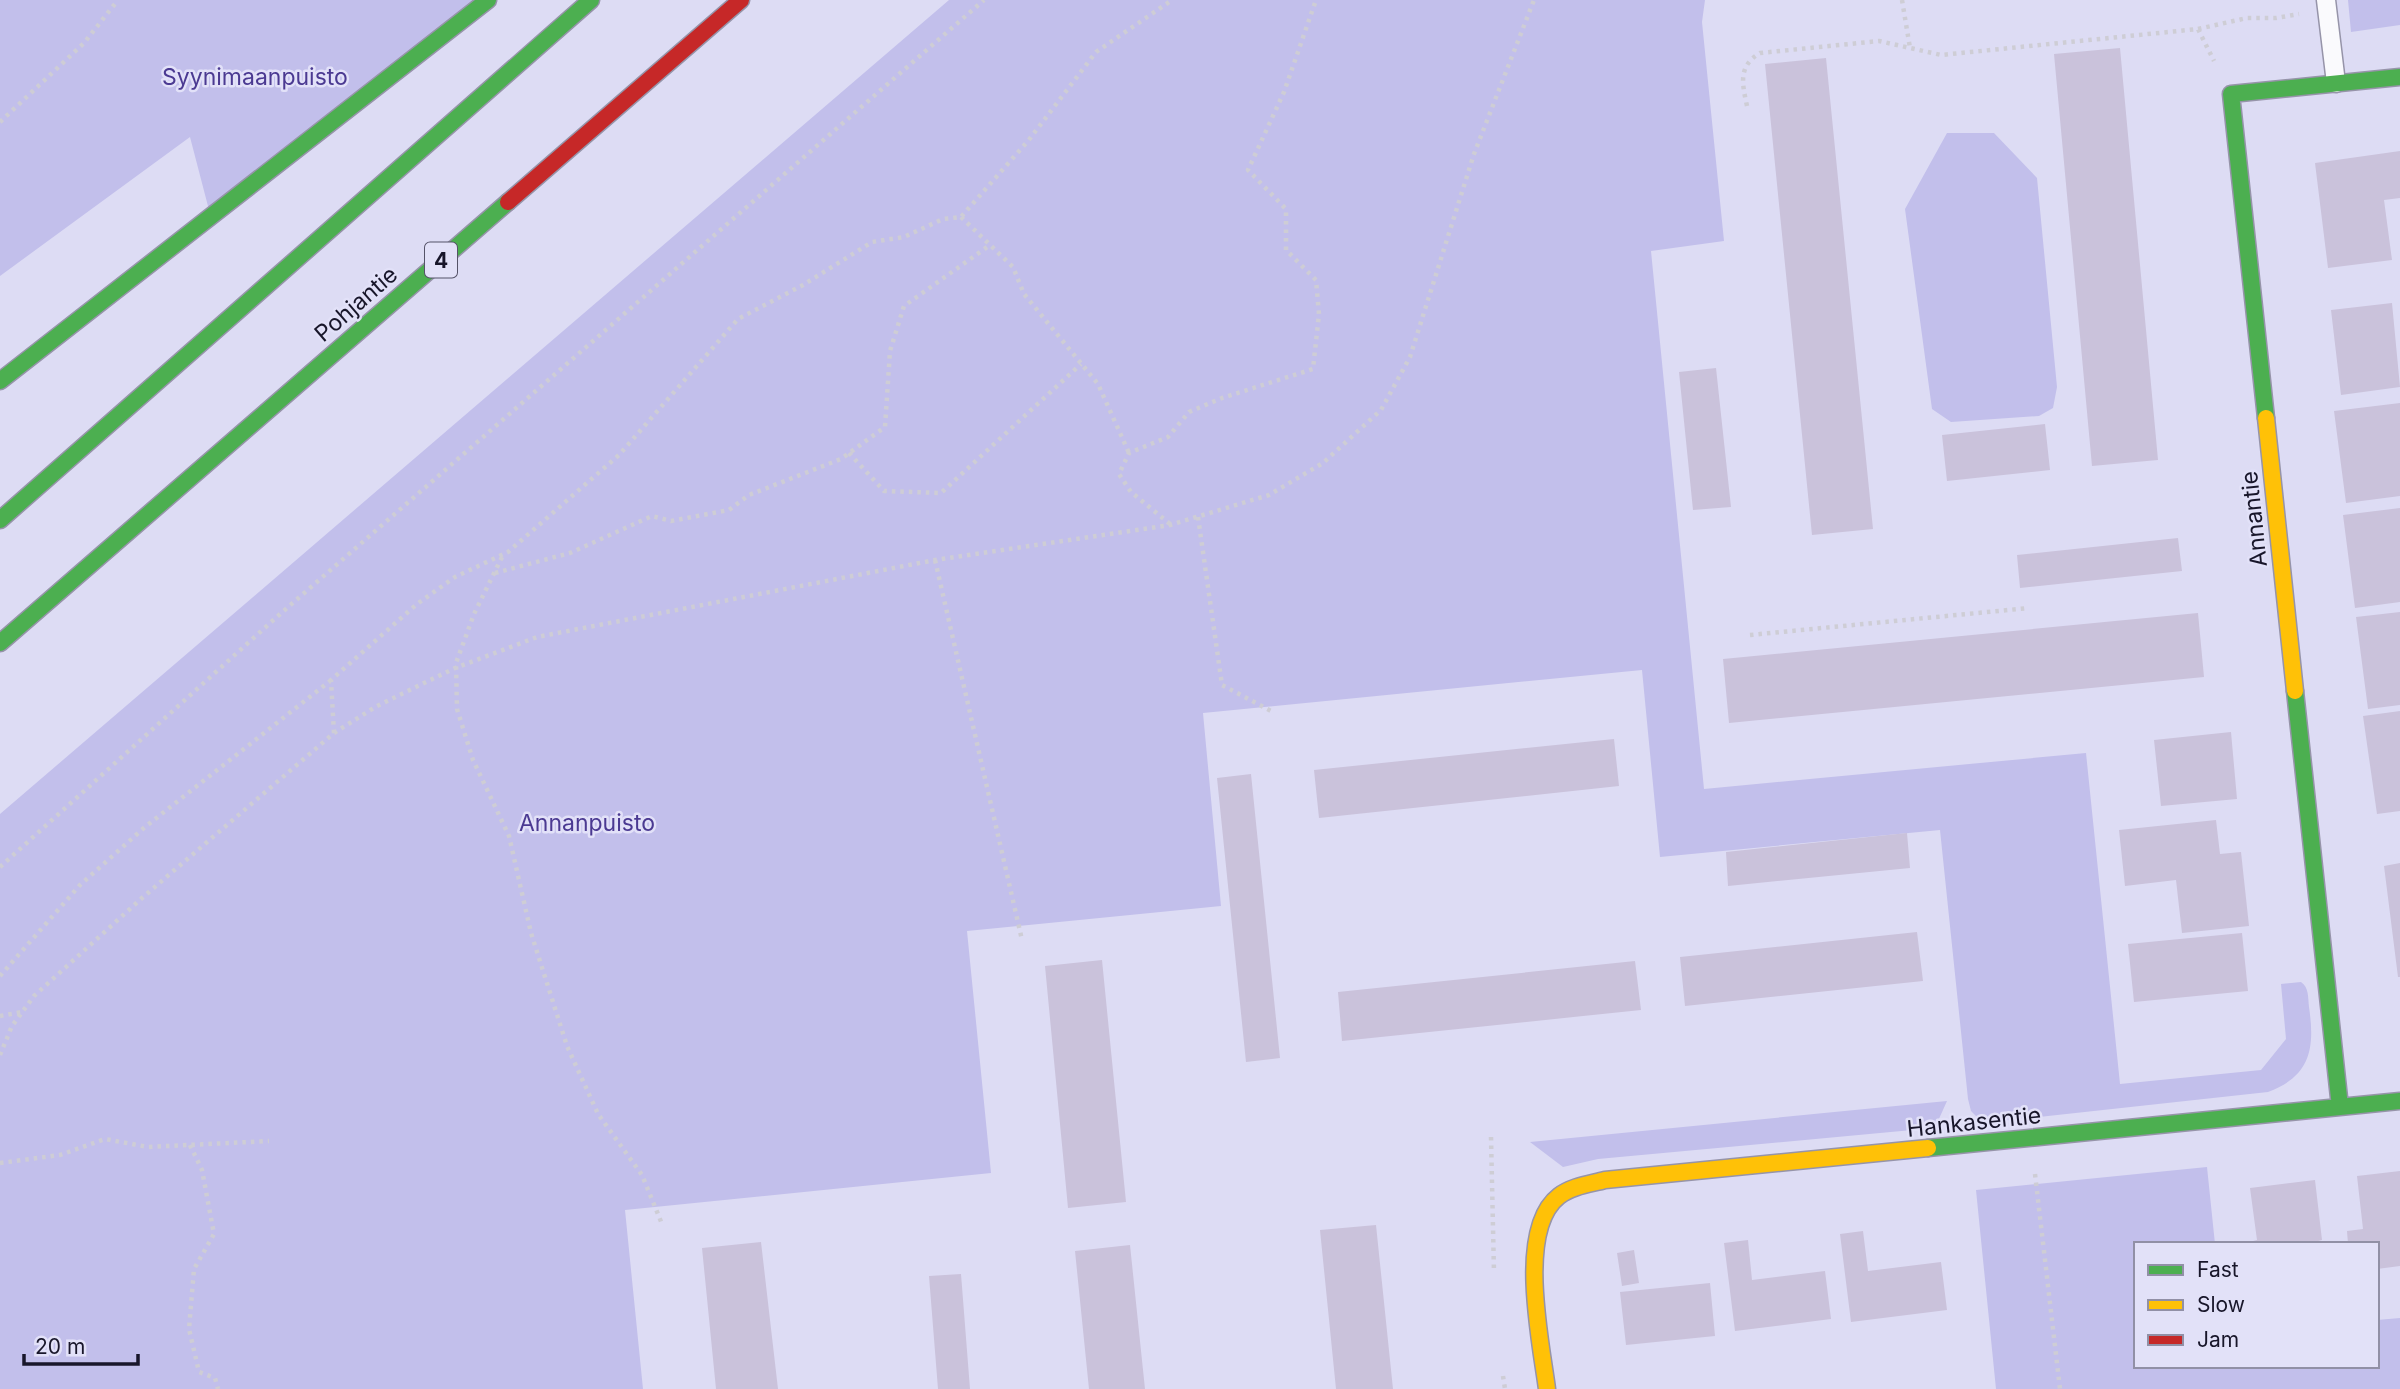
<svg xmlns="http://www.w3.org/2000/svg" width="2400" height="1389" viewBox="0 0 2400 1389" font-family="Inter,sans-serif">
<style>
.green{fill:#c2bfeb}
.building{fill:#cac2db}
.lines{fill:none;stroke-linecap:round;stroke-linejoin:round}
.lane-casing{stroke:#9694a9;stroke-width:21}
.fast-casing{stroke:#9694a9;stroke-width:19}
.slow-casing{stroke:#9694a9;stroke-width:19}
.jam-casing{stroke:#9694a9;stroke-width:19}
.path{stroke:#cecdd5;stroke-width:4.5;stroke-dasharray:3.5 5;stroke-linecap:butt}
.lane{stroke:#fafafd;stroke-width:18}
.fast{stroke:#4caf50;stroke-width:16}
.slow{stroke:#ffc107;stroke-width:16}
.jam{stroke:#c62828;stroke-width:16}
.labels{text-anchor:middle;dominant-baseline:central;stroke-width:5;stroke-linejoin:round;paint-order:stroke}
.shield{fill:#e2e1f8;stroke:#555368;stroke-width:2}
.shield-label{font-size:21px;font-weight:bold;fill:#18162a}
.park-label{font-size:23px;fill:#4b3a92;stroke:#e2e1f8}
.street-label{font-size:23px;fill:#18162a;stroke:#e2e1f8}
</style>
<rect width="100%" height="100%" fill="#dddcf4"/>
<!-- green -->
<path class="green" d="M 0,0 L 482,0 L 209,210 L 190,137 L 0,276 Z
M 949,0 L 1705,0 L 1702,22 L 1724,241 L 1651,251 L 1704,789 L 2086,753 L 2120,1084 L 2261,1070 L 2286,1039 L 2281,984 L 2301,982 C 2309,987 2308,998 2309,1007 C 2315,1048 2311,1076 2268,1092 L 1983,1123 L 1971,1111 L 1968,1099 L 1940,830 L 1660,857 L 1642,670 L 1203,713 L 1221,906 L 967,931 L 991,1173 L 625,1210 L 643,1389 L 0,1389 L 0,814 Z
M 2348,0 L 2400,0 L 2400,25 L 2351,32 Z
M 1947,133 L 1994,133 L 2037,178 L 2057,387 L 2053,408 L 2039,416 L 1951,422 L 1932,409 L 1905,209 Z
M 1947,1101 L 1938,1121 L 1923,1129 L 1598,1159 L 1563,1167 L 1530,1142 Z
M 2207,1167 L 2215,1244 L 2136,1244 L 2136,1366 L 2377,1366 L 2377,1320 L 2400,1318 L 2400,1389 L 1996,1389 L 1976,1190 Z"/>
<!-- building -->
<path class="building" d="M 2120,48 L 2158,460 L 2092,466 L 2054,54 Z
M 1826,58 L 1873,529 L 1812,535 L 1765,64 Z
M 2400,151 L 2400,198 L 2384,200 L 2392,260 L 2328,268 L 2315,163 Z
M 2392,303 L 2400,387 L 2341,395 L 2331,310 Z
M 1716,368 L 1731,507 L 1693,510 L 1679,372 Z
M 2400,403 L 2400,496 L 2346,503 L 2334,411 Z
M 2045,424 L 2050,470 L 1947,481 L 1942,435 Z
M 2400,508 L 2400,602 L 2355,608 L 2343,515 Z
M 2178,538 L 2182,571 L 2020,588 L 2017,555 Z
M 2400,612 L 2400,705 L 2368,709 L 2356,617 Z
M 2198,613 L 2204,677 L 1729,723 L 1723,659 Z
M 2400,711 L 2400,811 L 2377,814 L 2363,716 Z
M 2231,732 L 2237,799 L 2161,806 L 2154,740 Z
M 1614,739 L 1619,786 L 1319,818 L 1314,770 Z
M 1251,774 L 1280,1058 L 1246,1062 L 1217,778 Z
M 2216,820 L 2220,854 L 2241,852 L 2249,926 L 2182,933 L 2176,880 L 2125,886 L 2119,830 Z
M 1907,833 L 1910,868 L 1728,886 L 1726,852 Z
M 2400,863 L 2400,977 L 2398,977 L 2384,866 Z
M 1917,932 L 1923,981 L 1685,1006 L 1680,957 Z
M 2242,933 L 2248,991 L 2134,1002 L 2128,944 Z
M 1102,960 L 1126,1202 L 1068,1208 L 1045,966 Z
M 1635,961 L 1641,1010 L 1342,1041 L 1338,992 Z
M 2400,1171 L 2400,1266 L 2377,1269 L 2377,1244 L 2348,1244 L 2347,1231 L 2363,1229 L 2357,1176 Z
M 2315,1180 L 2322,1240 L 2307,1244 L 2241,1244 L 2257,1240 L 2250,1188 Z
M 1376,1225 L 1393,1389 L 1336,1389 L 1320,1230 Z
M 1863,1231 L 1868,1271 L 1941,1262 L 1947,1310 L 1851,1322 L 1840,1234 Z
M 1748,1240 L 1752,1280 L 1825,1271 L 1831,1319 L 1735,1331 L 1724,1243 Z
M 761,1242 L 778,1389 L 716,1389 L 702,1248 Z
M 1130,1245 L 1145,1389 L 1089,1389 L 1075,1251 Z
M 1634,1250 L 1639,1283 L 1622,1286 L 1617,1253 Z
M 961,1274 L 970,1389 L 938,1389 L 929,1276 Z
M 1710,1283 L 1715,1336 L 1626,1345 L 1620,1292 Z"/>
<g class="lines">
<defs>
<path id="lane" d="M 2326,0 L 2336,83"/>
<path id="fast" d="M 0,381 L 488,0
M 2266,418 L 2231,94 L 2400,77
M 0,520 L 591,0
M 0,643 L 508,202
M 2295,691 L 2340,1107
M 1928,1148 L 2400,1101"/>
<path id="slow" d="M 2266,418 L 2295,691
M 1547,1389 C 1541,1342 1516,1229 1559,1196 C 1572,1186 1590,1184 1605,1180 L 1928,1148"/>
<path id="jam" d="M 508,202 L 741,0"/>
</defs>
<!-- lane casing -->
<use href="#lane" class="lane-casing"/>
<!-- fast casing -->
<use href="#fast" class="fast-casing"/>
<!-- slow casing -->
<use href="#slow" class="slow-casing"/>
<!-- jam casing -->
<use href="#jam" class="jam-casing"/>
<!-- path -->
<path class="path" d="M 1902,0 L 1910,48
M 2198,29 L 2247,18 L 2276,18 L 2299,14
M 1747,106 C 1742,83 1738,66 1760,53 L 1879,41 L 1941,55 L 2198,29 L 2214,61
M 0,122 L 84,43 L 118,0
M 961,217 L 1013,267 L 1024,294 L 1098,384 L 1129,453
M 849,453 L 884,491 L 941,493 L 1081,364
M 1198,517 L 1222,685 L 1273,712
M 1170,524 L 1131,492 L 1119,474 L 1129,453 L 1168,437 L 1189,412 L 1222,398 L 1313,369 L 1319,314 L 1316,280 L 1286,250 L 1286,209 L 1248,170 L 1284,92 L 1316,0
M 502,557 L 474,614 L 456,663 L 457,709 L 473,760 L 509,836 L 531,933 L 567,1046 L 598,1114 L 642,1175 L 662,1224
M 935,560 L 1022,940
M 495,573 L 570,553 L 652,516 L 671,521 L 729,510 L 749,495 L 841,459 L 885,427 L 890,351 L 904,306 L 990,245
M 1750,635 L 2029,608
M 334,733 L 331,680 L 417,604 L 455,577 L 508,552 L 619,455 L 738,319 L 803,285 L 872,242 L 904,237 L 943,219 L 961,217 L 1028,141 L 1096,52 L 1172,0
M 0,867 L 279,615 L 984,0
M 0,976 L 80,885 L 145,827 L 330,681
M 0,1016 L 22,1012
M 0,1055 L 12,1026 L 34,996 L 142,898 L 334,733 L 377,706 L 455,668 L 537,637 L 935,560 L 1170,525 L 1269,495 L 1323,463 L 1381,410 L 1410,357 L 1474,154 L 1534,0
M 1491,1137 L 1494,1273
M 190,1145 L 202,1170 L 214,1234 L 194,1269 L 189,1329 L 199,1372 L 215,1378 L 218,1389
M 0,1163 L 60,1155 L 105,1139 L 148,1147 L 269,1141
M 2035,1174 L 2060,1389
M 1503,1376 L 1505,1389"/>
<!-- lane -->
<use href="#lane" class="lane"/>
<!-- fast -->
<use href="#fast" class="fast"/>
<!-- slow -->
<use href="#slow" class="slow"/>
<!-- jam -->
<use href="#jam" class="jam"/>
</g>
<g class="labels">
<!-- shield labels -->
<rect class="shield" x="425" y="242.5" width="32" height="35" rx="5"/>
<g class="shield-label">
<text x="441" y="260">4</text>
</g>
<!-- park labels -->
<g class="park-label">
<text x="255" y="77">Syynimaanpuisto</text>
<text x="587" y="823">Annanpuisto</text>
</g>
<!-- street labels -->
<g class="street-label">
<text transform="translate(356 304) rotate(-41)">Pohjantie</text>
<text transform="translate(2254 519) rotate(-96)">Annantie</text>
<text transform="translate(1974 1122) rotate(-6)">Hankasentie</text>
</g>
</g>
<!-- legend -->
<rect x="2134" y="1242" width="245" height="126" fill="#e2e1f8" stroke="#9190a6" stroke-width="2"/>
<rect x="2148" y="1265" width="35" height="10" fill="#4caf50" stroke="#9190a6" stroke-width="2"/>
<text x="2197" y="1277" font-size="21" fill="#18162a">Fast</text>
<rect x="2148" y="1300" width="35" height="10" fill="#ffc107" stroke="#9190a6" stroke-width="2"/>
<text x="2197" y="1312" font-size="21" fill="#18162a">Slow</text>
<rect x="2148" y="1335" width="35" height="10" fill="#c62828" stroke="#9190a6" stroke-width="2"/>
<text x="2197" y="1347" font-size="21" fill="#18162a">Jam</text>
<!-- scale -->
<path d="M24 1354v10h114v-10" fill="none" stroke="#18162a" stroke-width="3.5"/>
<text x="35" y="1354" font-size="21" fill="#18162a" stroke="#e2e1f8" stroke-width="5" paint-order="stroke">20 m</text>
</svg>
